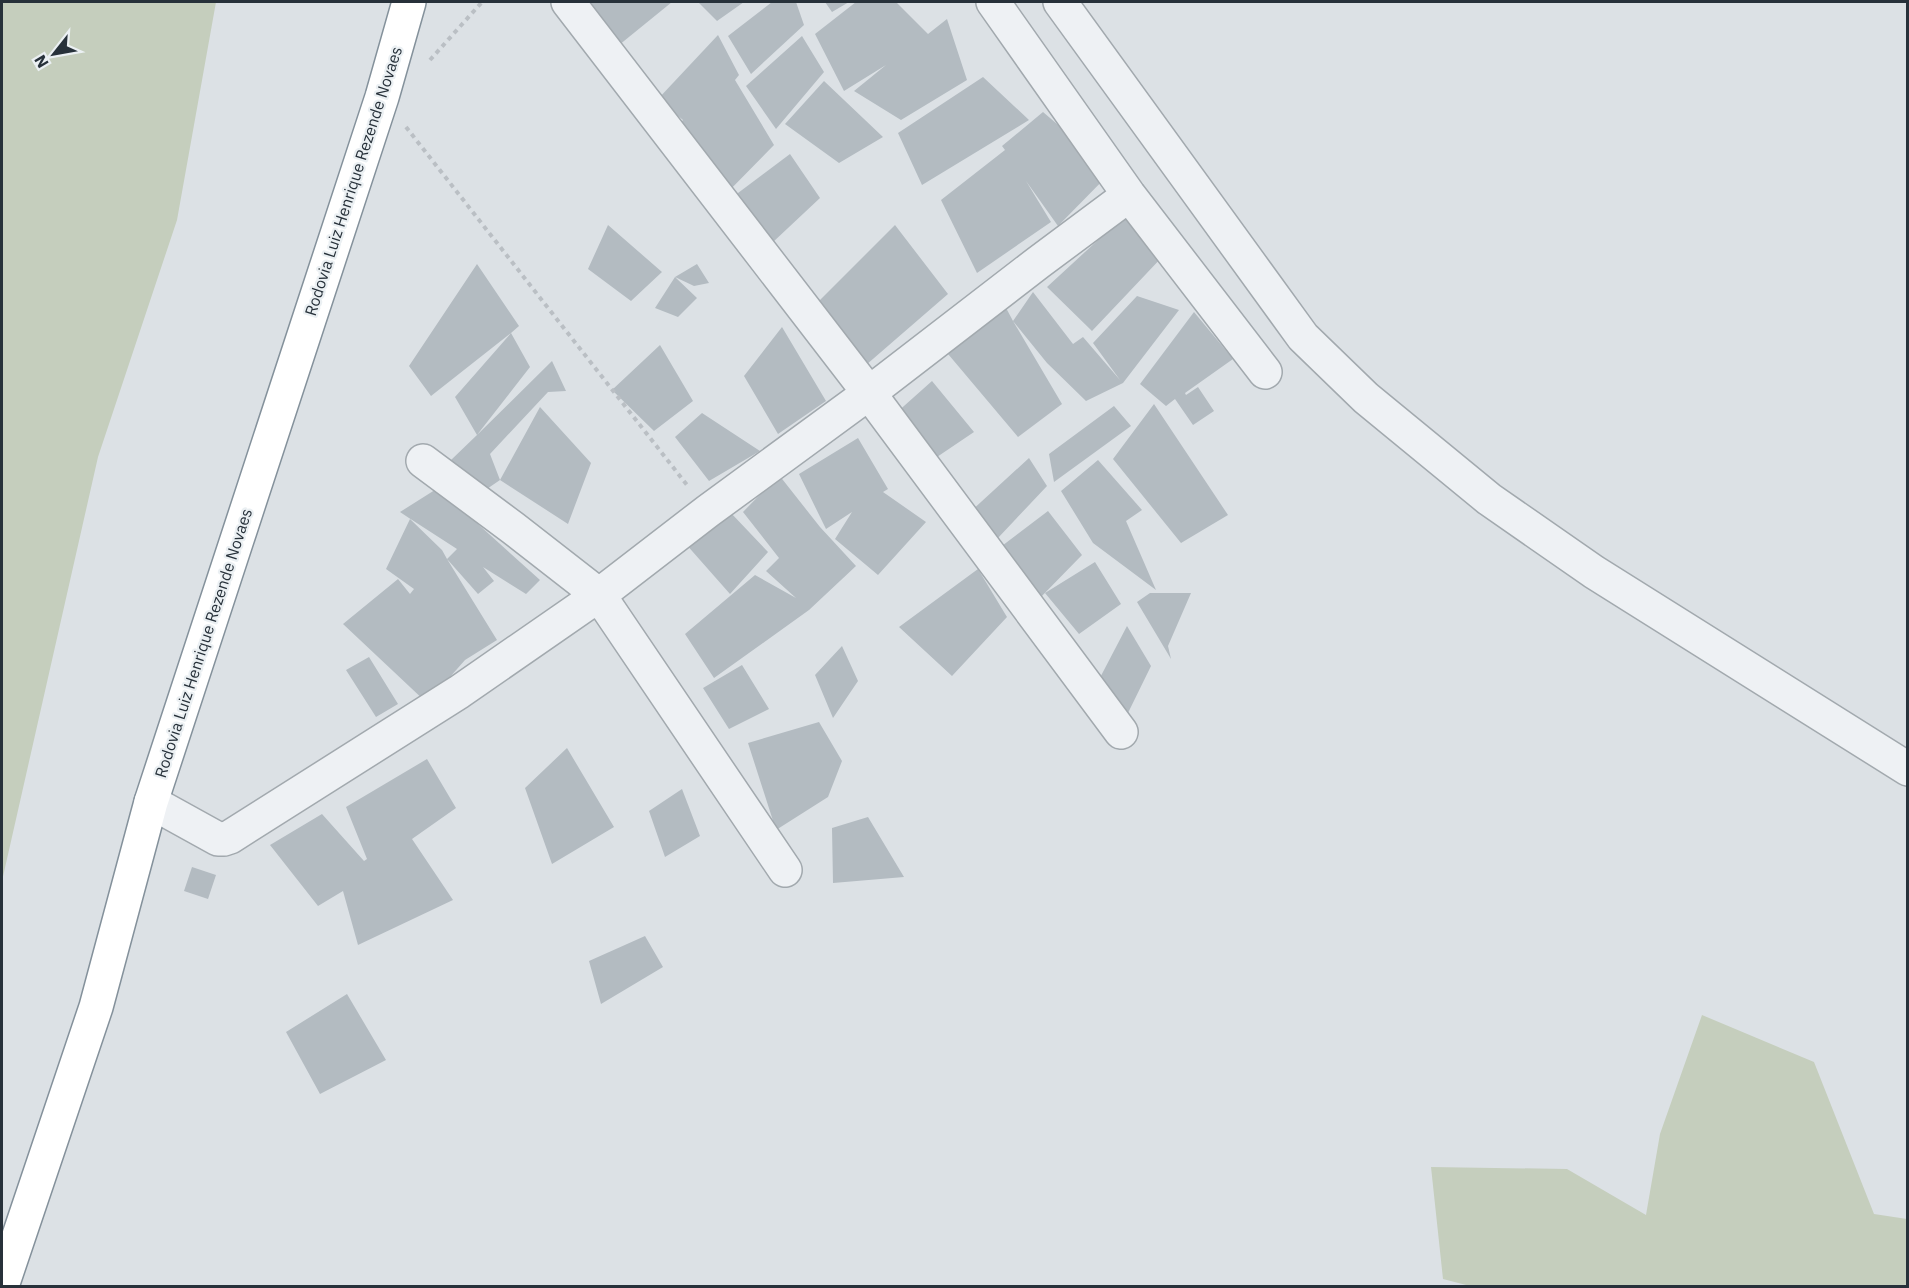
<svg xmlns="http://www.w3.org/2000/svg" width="1909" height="1288" viewBox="0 0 1909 1288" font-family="'IBM Plex Sans',sans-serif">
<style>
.green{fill:#c5cebd}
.building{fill:#b3bbc1}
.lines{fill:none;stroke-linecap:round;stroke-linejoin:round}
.minor-casing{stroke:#a2a9ae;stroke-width:36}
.trunk-casing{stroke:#84919b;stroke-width:36}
.path{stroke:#babfc4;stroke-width:4;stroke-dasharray:4.5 4.5;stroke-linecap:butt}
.minor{stroke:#eef1f4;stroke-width:33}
.trunk{stroke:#fff;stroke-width:33}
.labels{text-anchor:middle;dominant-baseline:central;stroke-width:4.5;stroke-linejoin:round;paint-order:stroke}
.street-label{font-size:16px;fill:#27313a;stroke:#ebf0f3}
</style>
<rect width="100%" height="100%" fill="#dce1e5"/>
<!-- green -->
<path class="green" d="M 2,2 L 216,2 L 177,220 L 98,457 L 2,881 Z
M 1702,1015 L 1814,1062 L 1874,1214 L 1907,1219 L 1907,1286 L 1470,1286 L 1443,1279 L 1431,1167 L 1567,1169 L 1646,1215 L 1660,1134 Z"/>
<!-- building -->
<path class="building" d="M 579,2 L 672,2 L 608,54 Z
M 698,2 L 744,2 L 717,21 Z
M 772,2 L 796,2 L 804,25 L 751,74 L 728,36 Z
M 825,2 L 849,2 L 832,12 Z
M 856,2 L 896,2 L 928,34 L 947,19 L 967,80 L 901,120 L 854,91 L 886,65 L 844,91 L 815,34 Z
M 718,35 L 739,75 L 735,80 L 774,145 L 720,200 L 670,135 L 683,120 L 658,99 Z
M 802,36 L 824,72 L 776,129 L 746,86 Z
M 983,77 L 1029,120 L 922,185 L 898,133 Z
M 824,81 L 883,137 L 839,163 L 785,124 Z
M 1043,112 L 1112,171 L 1058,226 L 1026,181 L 1051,222 L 977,273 L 941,200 L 1005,150 L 1002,146 Z
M 790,154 L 820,198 L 772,243 L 718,208 Z
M 1123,217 L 1164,255 L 1092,331 L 1047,287 Z
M 608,225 L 662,272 L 631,301 L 588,269 Z
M 895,225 L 948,294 L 866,365 L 816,304 Z
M 477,264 L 519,326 L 511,333 L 530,367 L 477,435 L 552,361 L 566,391 L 548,392 L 490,454 L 500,480 L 481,493 L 451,460 L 477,435 L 455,397 L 511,333 L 431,396 L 409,366 Z
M 697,264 L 709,283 L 694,286 L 675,277 L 697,298 L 678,317 L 655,308 L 675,277 Z
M 1033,292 L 1073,344 L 1083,337 L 1120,380 L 1093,343 L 1137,296 L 1179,310 L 1123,383 L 1086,401 L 1047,363 L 1013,321 L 1062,404 L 1018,437 L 943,348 L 1005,306 L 1013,321 Z
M 1194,312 L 1233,359 L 1185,393 L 1186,395 L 1198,387 L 1214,411 L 1193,425 L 1175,399 L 1166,406 L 1140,384 Z
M 782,327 L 826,401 L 778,434 L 744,376 Z
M 660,345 L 693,401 L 654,431 L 612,390 Z
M 932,381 L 974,432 L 934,459 L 895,414 Z
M 1154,404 L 1228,515 L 1181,543 L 1113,459 Z
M 1114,406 L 1131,426 L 1054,482 L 1049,454 Z
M 540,407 L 591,463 L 568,524 L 500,480 Z
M 702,413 L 760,451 L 709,481 L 675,437 Z
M 858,438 L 888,489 L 883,492 L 926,522 L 878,575 L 835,539 L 852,512 L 826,529 L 799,474 Z
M 1029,458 L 1047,486 L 997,539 L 969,513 Z
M 1098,460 L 1142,510 L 1126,521 L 1156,590 L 1093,543 L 1061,491 Z
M 779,475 L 820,527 L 856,566 L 809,610 L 714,678 L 685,634 L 755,575 L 796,598 L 766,571 L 779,558 L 743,512 Z
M 438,488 L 540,580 L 526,594 L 483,567 L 494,581 L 478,594 L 447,559 L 497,640 L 465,660 L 427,703 L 343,624 L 398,579 L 410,594 L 414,589 L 386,569 L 410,519 L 442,550 L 447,559 L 457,549 L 409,518 L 400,512 Z
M 1048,511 L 1082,555 L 1038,600 L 994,552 Z
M 730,512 L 768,552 L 730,594 L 685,543 Z
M 1095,562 L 1121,604 L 1079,634 L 1045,593 Z
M 978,569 L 1007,617 L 952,676 L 899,627 Z
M 1150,593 L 1191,593 L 1168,646 L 1171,659 L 1137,602 Z
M 1127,626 L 1151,666 L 1127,715 L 1092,693 Z
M 842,646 L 858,681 L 833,718 L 815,675 Z
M 369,657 L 398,704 L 376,717 L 346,670 Z
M 742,665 L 769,709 L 729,729 L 703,688 Z
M 819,722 L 842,761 L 828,797 L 776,830 L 748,743 Z
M 567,748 L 614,827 L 552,864 L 525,788 Z
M 427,759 L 456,808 L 412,839 L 453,900 L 358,945 L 343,891 L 318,906 L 270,845 L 322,814 L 364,861 L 367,859 L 346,807 Z
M 682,789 L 700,836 L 665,857 L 649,811 Z
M 868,817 L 904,877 L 833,883 L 832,828 Z
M 192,867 L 216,875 L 208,899 L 184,891 Z
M 645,936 L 663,967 L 601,1004 L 589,961 Z
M 347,994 L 386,1060 L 320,1094 L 286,1032 Z"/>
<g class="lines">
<defs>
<path id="minor" d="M 568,2 L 869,393 L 1121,732
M 993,2 L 1129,195 L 1265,372
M 1060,2 L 1303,337 L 1366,398 L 1489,499 L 1594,572 L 1908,769
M 423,461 L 513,528 L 599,595 L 785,870
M 151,802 L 218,839 L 224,839 L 230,837 L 459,692 L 599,595 L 708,511 L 869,393 L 1039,262 L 1129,195"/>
<path id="trunk" d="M 2,1286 L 96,1007 L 151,802 L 382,97 L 409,2"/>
</defs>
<!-- minor casing -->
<use href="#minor" class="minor-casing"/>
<!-- trunk casing -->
<use href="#trunk" class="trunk-casing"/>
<!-- path -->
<path class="path" d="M 430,60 L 482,2
M 406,127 L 687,485"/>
<!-- minor -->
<use href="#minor" class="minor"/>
<!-- trunk -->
<use href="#trunk" class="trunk"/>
</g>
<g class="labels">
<!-- street labels -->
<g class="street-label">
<text transform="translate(353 181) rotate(-72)">Rodovia Luiz Henrique Rezende Novaes</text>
<text transform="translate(203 643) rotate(-72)">Rodovia Luiz Henrique Rezende Novaes</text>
</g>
</g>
<!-- border -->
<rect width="1909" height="1288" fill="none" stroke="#27313a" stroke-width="6"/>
<!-- north arrow -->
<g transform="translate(54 54) rotate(239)" stroke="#ebf0f3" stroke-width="4.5" paint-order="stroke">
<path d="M0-4.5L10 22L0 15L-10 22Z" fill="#27313a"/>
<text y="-9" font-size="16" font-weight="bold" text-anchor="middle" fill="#27313a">N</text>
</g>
</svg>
